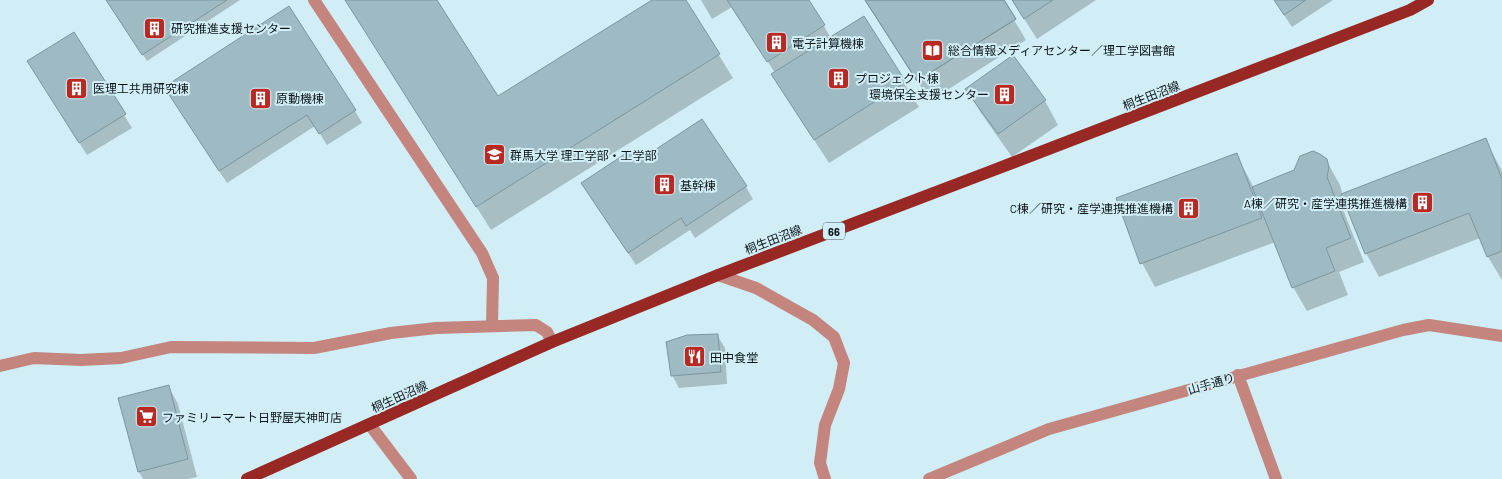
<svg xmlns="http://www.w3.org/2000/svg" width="1502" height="479" viewBox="0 0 1502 479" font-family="Barlow,'Noto Sans JP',sans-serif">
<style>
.shadow{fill:#0003}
.building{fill:#9ebac2;stroke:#7c979e}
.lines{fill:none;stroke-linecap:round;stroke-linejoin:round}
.service{stroke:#c3857d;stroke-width:12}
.minor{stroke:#c3857d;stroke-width:12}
.tertiary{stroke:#c3857d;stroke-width:12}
.primary{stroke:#972823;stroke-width:12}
.labels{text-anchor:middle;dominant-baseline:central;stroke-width:4;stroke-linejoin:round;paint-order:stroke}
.shield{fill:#d1eef6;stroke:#48585c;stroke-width:1}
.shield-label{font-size:11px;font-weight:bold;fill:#0d171a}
.poi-label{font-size:12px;fill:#0d171a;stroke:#d1eef6;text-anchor:start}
.street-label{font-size:12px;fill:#0d171a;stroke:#d1eef6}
</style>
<rect width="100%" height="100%" fill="#d1eef6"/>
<!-- shadow -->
<path class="shadow" d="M 107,0 L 240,0 L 147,61 Z
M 346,0 L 435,0 L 497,98 L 655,0 L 685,0 L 733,78 L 491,230 Z
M 701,0 L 808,0 L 831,38 L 863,18 L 919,107 L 829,163 L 787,98 L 775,73 L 732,7 L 712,19 Z
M 865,0 L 1002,0 L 1026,40 L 930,101 Z
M 1012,0 L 1096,0 L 1037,39 Z
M 1274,0 L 1333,0 L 1292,27 Z
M 74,33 L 132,128 L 87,155 L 36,74 Z
M 967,89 L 1045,101 L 1058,125 L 1012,157 L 981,113 Z
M 173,100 L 355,111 L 362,123 L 327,145 L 315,126 L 227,183 Z
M 1485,139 L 1502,171 L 1502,280 L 1488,257 L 1480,238 L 1379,277 L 1366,253 Z
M 1236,154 L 1254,188 L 1326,160 L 1340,185 L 1342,192 L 1340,202 L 1364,262 L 1339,272 L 1348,295 L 1307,311 L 1293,287 L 1275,242 L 1155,287 L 1142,263 Z
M 638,162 L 746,187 L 753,199 L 695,238 L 690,230 L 636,265 L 582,184 Z
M 717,335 L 725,348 L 727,384 L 679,388 L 672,375 Z
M 168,386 L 178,404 L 197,477 L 188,479 L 143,479 L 139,472 Z"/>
<!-- building -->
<path class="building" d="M 106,0 L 227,0 L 142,55 Z
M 345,0 L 437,0 L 498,96 L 652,0 L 686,0 L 720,54 L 476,207 Z
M 727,0 L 809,0 L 825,25 L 767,62 Z
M 865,0 L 1004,0 L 1016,19 L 917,81 Z
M 865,0 L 1004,0 L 1016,19 L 917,81 Z
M 1012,0 L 1053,0 L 1024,19 Z
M 1274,0 L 1306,0 L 1284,15 Z
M 289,6 L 356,110 L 319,134 L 307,115 L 219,171 L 164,87 Z
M 864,16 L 906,82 L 814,140 L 771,74 Z
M 74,32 L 126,114 L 79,143 L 27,61 Z
M 1013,55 L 1046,100 L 998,134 L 965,89 Z
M 702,119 L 747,186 L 686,226 L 681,218 L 628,253 L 581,183 L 631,150 L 638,161 Z
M 1486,138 L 1502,179 L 1502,251 L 1487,257 L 1469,213 L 1365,254 L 1341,194 Z
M 1313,151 L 1320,154 L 1327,159 L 1329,167 L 1327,177 L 1351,238 L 1326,248 L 1335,271 L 1292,288 L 1252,187 L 1294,170 L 1300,156 Z
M 1237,153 L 1262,218 L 1140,264 L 1116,198 Z
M 718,334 L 721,372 L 671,376 L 666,342 L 687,335 Z
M 169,385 L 188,459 L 138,472 L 118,398 Z"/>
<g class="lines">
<!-- service -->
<path class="service" d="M 314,0 L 482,253 L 493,278 L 492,326
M 718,275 L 756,288 L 813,320 L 834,337 L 844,363 L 839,389 L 825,425 L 820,463 L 825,479"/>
<!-- minor -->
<path class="minor" d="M 0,366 L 34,358 L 81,360 L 121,358 L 171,347 L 314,348 L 391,333 L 436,328 L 536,325 L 547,332 L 552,342
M 1238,375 L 1276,479
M 370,425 L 411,479"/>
<!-- tertiary -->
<path class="tertiary" d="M 929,479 L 1049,429 L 1403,330 L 1429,325 L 1502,336"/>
<!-- primary -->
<path class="primary" d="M 247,479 L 552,342 L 718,275 L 986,173 L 1410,10 L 1428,0"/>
</g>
<!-- icons -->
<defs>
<symbol id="building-square" viewBox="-11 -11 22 22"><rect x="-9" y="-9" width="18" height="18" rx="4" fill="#b82924" stroke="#d1eef6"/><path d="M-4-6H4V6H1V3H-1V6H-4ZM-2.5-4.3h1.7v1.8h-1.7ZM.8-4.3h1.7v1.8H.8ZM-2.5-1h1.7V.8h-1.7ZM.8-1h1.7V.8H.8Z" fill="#fff"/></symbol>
<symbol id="library-square" viewBox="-11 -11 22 22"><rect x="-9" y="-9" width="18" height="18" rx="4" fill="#b82924" stroke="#d1eef6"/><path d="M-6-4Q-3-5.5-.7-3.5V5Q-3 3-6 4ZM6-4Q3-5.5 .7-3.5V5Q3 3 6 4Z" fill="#fff"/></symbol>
<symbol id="university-square" viewBox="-11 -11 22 22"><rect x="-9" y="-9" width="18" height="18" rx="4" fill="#b82924" stroke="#d1eef6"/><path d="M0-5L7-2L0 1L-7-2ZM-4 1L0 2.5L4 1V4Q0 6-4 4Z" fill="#fff"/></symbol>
<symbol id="restaurant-square" viewBox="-11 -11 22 22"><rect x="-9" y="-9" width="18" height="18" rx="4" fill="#b82924" stroke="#d1eef6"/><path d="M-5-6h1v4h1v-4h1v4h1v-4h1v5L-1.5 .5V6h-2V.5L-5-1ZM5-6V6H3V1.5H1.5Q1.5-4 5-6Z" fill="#fff"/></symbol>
<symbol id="supermarket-square" viewBox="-11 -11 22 22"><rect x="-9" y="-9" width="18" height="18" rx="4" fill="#b82924" stroke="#d1eef6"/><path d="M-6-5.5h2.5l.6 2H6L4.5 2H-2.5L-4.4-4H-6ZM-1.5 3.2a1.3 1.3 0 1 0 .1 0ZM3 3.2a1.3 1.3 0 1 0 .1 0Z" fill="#fff"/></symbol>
</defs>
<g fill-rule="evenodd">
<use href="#building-square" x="142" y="16" width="25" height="25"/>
<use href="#building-square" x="764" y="30" width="25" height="25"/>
<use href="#library-square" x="920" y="38" width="25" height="25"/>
<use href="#building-square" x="826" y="66" width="25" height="25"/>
<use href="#building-square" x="64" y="76" width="25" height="25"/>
<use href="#building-square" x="992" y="82" width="25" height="25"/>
<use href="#building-square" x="248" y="86" width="25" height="25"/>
<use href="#university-square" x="482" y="142" width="25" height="25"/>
<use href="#building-square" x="652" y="172" width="25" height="25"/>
<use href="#building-square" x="1410" y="190" width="25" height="25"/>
<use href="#building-square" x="1176" y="196" width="25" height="25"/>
<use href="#restaurant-square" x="682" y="344" width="25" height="25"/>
<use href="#supermarket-square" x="134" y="404" width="25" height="25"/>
</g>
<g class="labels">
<!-- shield labels -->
<rect class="shield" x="823" y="222.5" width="22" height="17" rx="4"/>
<g class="shield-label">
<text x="834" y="231">66</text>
</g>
<!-- poi labels -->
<g class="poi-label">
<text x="171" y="28">研究推進支援センター</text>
<text x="792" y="43">電子計算機棟</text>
<text x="948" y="50">総合情報メディアセンター／理工学図書館</text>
<text x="855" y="78">プロジェクト棟</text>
<text x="93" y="88">医理工共用研究棟</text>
<text x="989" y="94" text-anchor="end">環境保全支援センター</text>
<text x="276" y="98">原動機棟</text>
<text x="510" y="155">群馬大学 理工学部・工学部</text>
<text x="680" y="185">基幹棟</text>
<text x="1407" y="203" text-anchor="end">A棟／研究・産学連携推進機構</text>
<text x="1173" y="208" text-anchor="end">C棟／研究・産学連携推進機構</text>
<text x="710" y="357">田中食堂</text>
<text x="162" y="417">ファミリーマート日野屋天神町店</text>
</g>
<!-- street labels -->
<g class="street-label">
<text transform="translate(1151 95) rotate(-21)">桐生田沼線</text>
<text transform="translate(773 239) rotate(-21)">桐生田沼線</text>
<text transform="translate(1211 383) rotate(-16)">山手通り</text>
<text transform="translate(399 396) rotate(-24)">桐生田沼線</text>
</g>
</g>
</svg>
